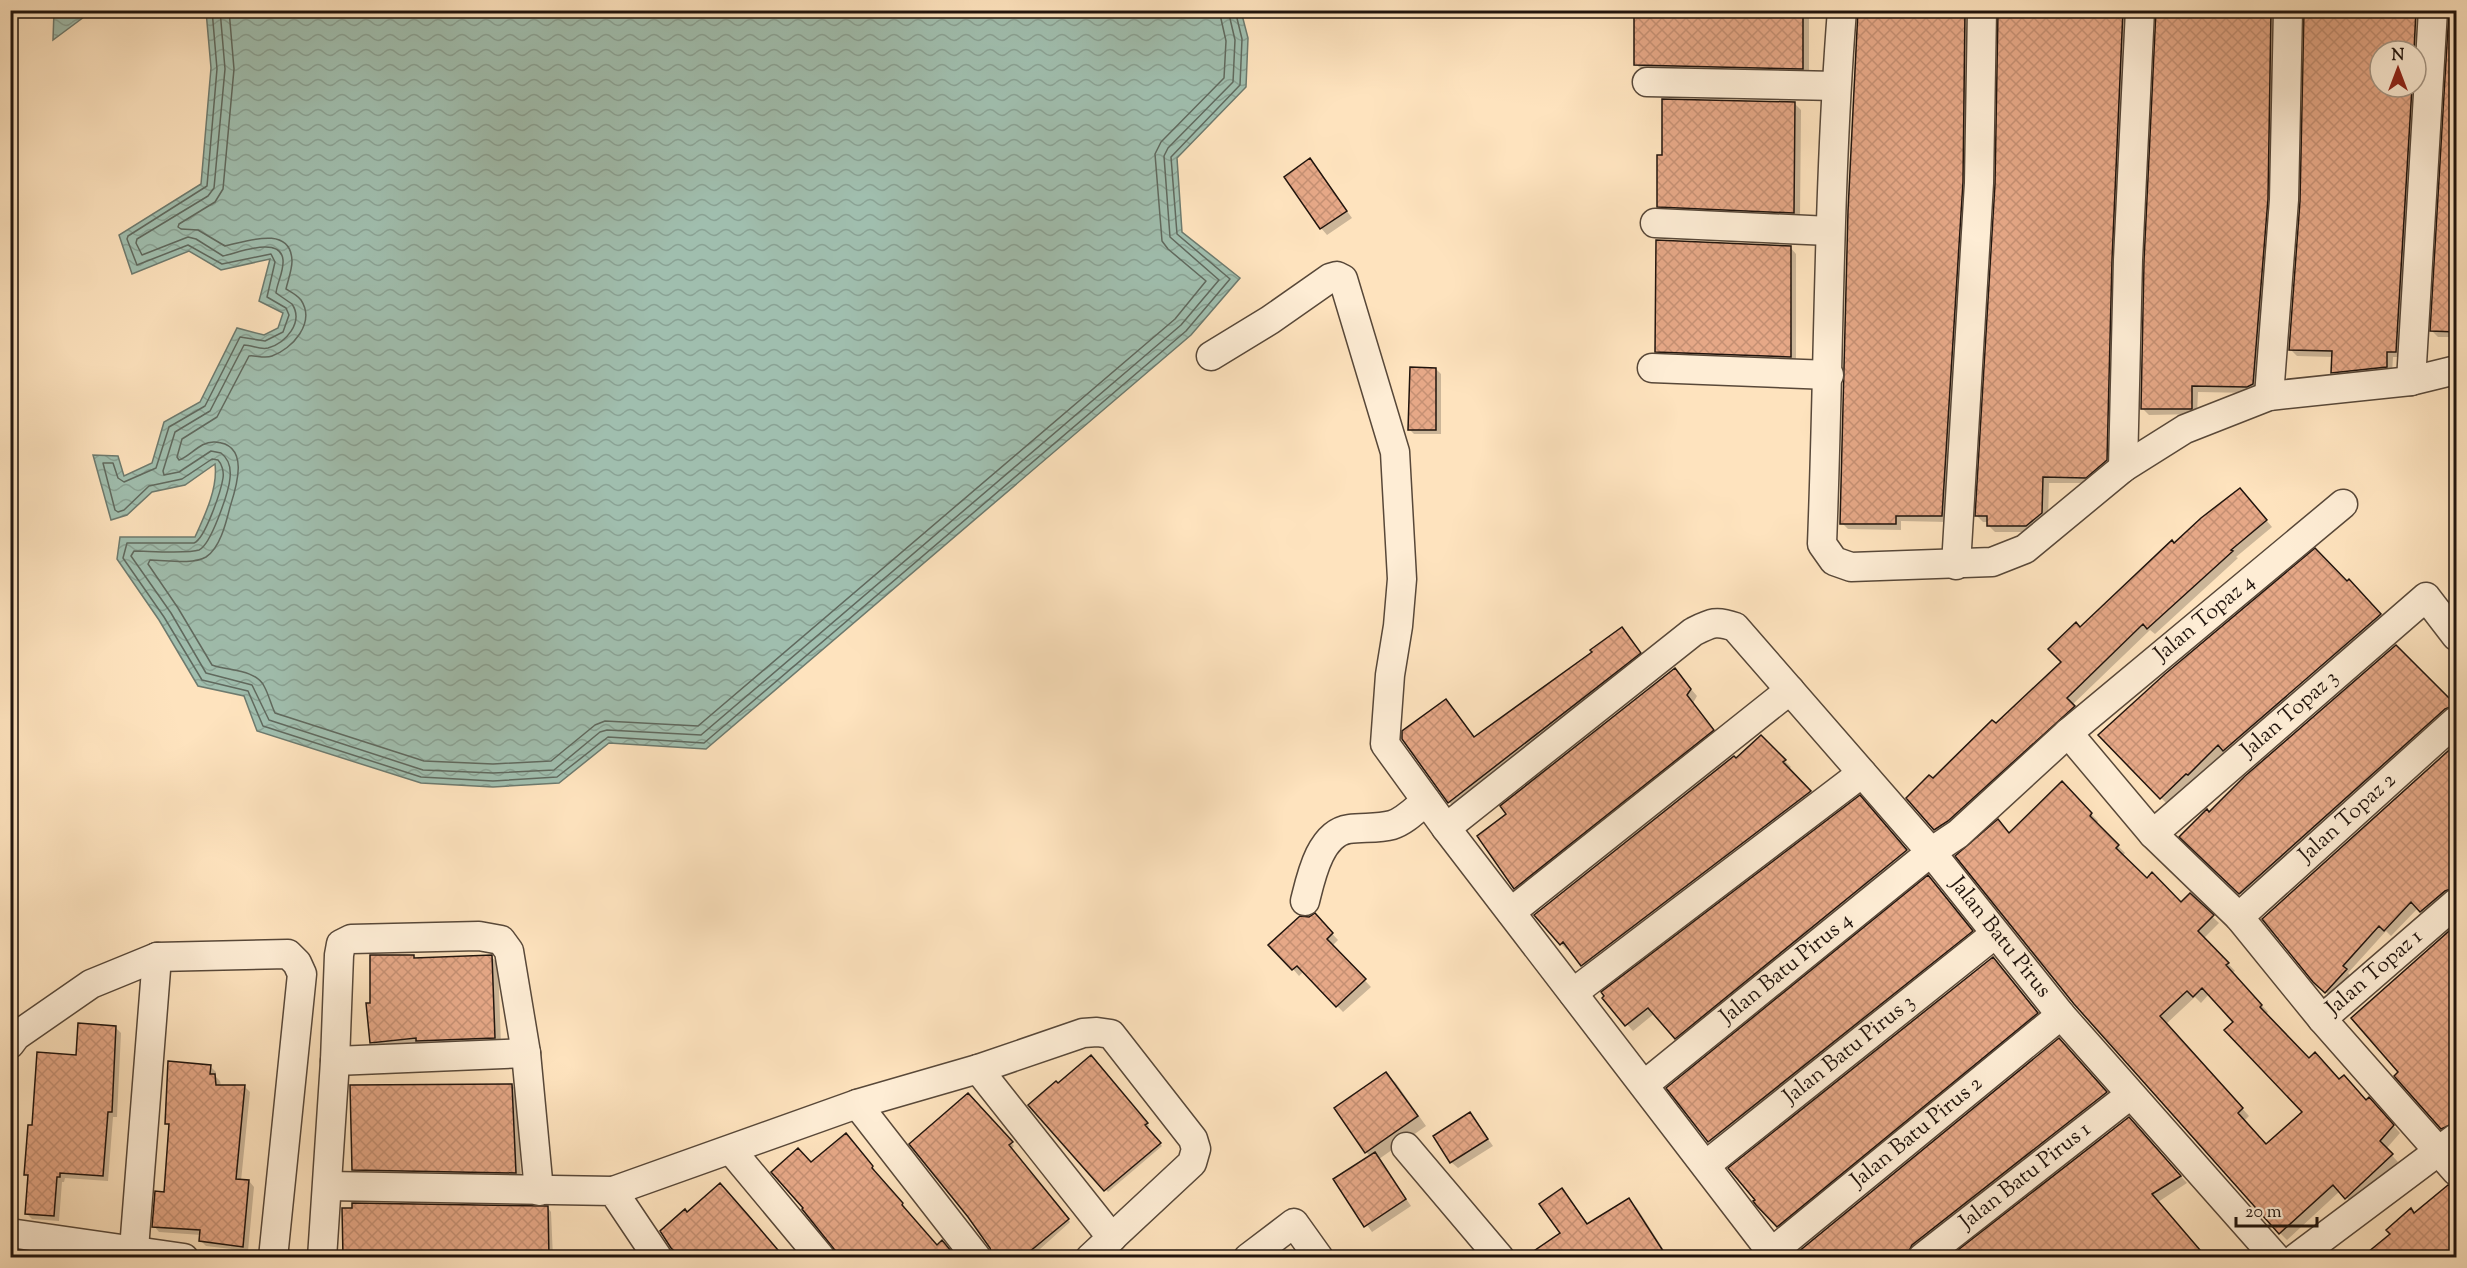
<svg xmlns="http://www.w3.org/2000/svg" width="2467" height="1268" viewBox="0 0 2467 1268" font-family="'Sorts Mill Goudy',serif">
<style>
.water{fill:url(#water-waves);stroke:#6d7a6e;stroke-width:1.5}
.shadow{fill:#0003;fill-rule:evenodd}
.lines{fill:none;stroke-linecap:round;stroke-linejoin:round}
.shore{stroke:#60695e;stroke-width:1.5}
.building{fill:url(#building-cross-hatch);stroke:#20140d;stroke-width:1.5;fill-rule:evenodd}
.minor-casing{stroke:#584839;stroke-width:31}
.minor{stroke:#feedd5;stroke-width:28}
.labels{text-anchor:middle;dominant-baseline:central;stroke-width:4.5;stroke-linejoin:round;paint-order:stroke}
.street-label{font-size:22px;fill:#20140d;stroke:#feedd5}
</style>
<defs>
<pattern id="water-waves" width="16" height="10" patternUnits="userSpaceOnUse" patternTransform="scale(1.5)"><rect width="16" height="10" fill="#a0beae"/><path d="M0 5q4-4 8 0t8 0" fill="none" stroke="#8aa294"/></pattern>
<pattern id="building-cross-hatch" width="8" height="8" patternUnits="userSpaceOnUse" patternTransform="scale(1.5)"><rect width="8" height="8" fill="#e6a887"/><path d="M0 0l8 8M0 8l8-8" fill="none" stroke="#c59073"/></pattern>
</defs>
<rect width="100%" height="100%" fill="#fee3be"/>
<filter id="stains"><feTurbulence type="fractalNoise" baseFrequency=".00333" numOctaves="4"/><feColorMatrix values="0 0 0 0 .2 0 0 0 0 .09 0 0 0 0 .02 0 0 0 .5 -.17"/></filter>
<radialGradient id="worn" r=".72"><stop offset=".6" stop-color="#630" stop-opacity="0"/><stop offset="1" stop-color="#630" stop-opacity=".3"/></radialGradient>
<!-- water -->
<path class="water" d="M 54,11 L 54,10 L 92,11 L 53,40 Z
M 206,11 L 1241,11 L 1248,38 L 1246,87 L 1177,158 L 1182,232 L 1240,278 L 1191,335 L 706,749 L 609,743 L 559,783 L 493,787 L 421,783 L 257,731 L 244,696 L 198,686 L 159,620 L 117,559 L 120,537 L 195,537 C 205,515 218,488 215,464 L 185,485 L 152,492 L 127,515 L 111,520 L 93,455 L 118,456 L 124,476 L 152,463 L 164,422 L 200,402 L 237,328 L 264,335 L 278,328 L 283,313 L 259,301 L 270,259 L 221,270 L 189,251 L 132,274 L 119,235 L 201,184 L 211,68 Z"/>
<!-- shadow -->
<path class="shadow" d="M 1637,10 L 1819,10 L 1819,16 L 1809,16 L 1809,75 L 1642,70 L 1636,64 Z
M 1860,10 L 1973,10 L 1968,190 L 1948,522 L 1901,521 L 1901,530 L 1848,529 L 1842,523 Z
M 2000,10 L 2128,10 L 2112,467 L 2092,483 L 2049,483 L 2048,520 L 2033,532 L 1995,532 L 1988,525 L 1988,522 L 1983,522 L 1977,516 L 1997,184 Z
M 2157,10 L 2271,10 L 2277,17 L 2273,206 L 2259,391 L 2254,393 L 2198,392 L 2197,414 L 2149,415 L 2142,408 Z
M 2304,10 L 2424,10 L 2402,357 L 2393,357 L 2392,373 L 2339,379 L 2333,372 L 2333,357 L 2297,356 L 2291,350 L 2302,200 ZM 2380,51 L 2416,51 L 2416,87 L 2380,87 Z
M 2456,10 L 2456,337 L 2438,337 L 2432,331 Z
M 1794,103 L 1801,110 L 1800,219 L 1665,212 L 1658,206 Z
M 1310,160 L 1352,218 L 1327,235 L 1321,228 Z
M 1790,247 L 1796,254 L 1796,363 L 1663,357 L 1656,351 Z
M 1436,369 L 1441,374 L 1441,434 L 1414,434 L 1409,429 Z
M 2246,496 L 2272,527 L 2236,557 L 2238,558 L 2155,634 L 2150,630 L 2072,705 L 2080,713 L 1941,836 L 1935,829 L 1933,780 L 1996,726 L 2063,662 L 2080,629 L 2174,545 Z
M 2347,583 L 2355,587 L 2386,621 L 2230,756 L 2225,751 L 2195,780 L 2194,779 L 2167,804 L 2100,735 Z
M 1622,629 L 1646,660 L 1455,808 L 1449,802 L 1452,708 L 1475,738 L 1594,652 Z
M 2396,647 L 2455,706 L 2247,900 L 2182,837 Z
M 1675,670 L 1697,696 L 1693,703 L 1719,737 L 1521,894 L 1515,888 L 1508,814 Z
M 1761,737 L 1791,767 L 1788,770 L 1816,798 L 1589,971 L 1569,948 L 1567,950 L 1561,944 L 1736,760 Z
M 2456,743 L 2456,895 L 2428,918 L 2418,908 L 2391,936 L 2386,931 L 2348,973 L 2352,977 L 2332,998 L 2314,981 L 2264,919 Z
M 2062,784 L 2098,821 L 2096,824 L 2125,853 L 2122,856 L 2147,880 L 2181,903 L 2190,895 L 2219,923 L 2204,938 L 2235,971 L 2232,973 L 2268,1012 L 2266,1014 L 2309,1060 L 2366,1101 L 2376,1106 L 2400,1133 L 2386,1149 L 2398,1162 L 2353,1204 L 2340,1191 L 2287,1240 L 2280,1233 L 2010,834 ZM 2209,994 L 2235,1022 L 2304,1112 L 2266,1145 L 2244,1121 L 2249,1116 L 2166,1024 L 2195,997 L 2201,1003 Z
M 1866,804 L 1912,857 L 1682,1044 L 1655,1013 L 1633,1031 L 1604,998 Z
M 1935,884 L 1978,938 L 1715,1148 L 1668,1088 Z
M 1309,918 L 1321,922 L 1338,940 L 1332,946 L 1371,987 L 1343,1012 L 1304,971 L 1299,976 L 1293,969 Z
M 414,957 L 417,960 L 491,957 L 498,963 L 501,1044 L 378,1048 L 372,1042 L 371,1004 Z
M 1993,959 L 2043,1020 L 1784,1232 L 1757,1204 Z
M 115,1027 L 121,1033 L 117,1117 L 113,1117 L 108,1181 L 65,1178 L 64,1182 L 62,1182 L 59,1221 L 32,1219 L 27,1214 L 29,1178 L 26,1174 L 33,1126 L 77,1056 Z
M 2066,1047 L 2113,1100 L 1915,1258 L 1794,1257 Z
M 1093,1059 L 1149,1126 L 1147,1129 L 1162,1146 L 1108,1192 L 1030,1106 Z
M 210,1066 L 216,1072 L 216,1077 L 220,1081 L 221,1086 L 244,1086 L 250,1092 L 241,1181 L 249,1181 L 254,1187 L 248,1251 L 206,1246 L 200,1240 L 201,1235 L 159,1232 L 154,1226 L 165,1193 L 170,1127 L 166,1123 Z
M 1386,1074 L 1396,1083 L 1426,1126 L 1379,1159 L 1411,1206 L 1372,1232 L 1335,1180 L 1371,1157 L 1366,1152 Z
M 512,1085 L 517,1091 L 521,1178 L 359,1175 L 353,1169 Z
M 968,1095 L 1014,1146 L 1011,1149 L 1070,1222 L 1030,1258 L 995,1258 L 991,1247 L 911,1144 Z
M 1470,1114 L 1493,1146 L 1458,1168 L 1451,1162 Z
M 2129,1119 L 2187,1183 L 2158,1202 L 2205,1258 L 1952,1258 Z
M 849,1138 L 875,1170 L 873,1171 L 905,1207 L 903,1208 L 937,1247 L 942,1242 L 956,1258 L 845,1258 L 773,1173 L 811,1164 Z
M 720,1185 L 782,1258 L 682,1258 L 672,1247 L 687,1214 Z
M 2456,1188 L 2456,1258 L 2365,1258 L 2415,1215 Z
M 1562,1190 L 1589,1225 L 1629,1200 L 1637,1208 L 1669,1258 L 1587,1258 L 1586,1256 L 1583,1258 L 1527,1258 L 1562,1233 Z
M 548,1208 L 551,1212 L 553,1258 L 344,1258 L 343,1210 Z"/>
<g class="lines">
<!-- shore -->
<path class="shore" d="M 212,10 L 217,69 L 207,186 L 128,236 L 127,239 L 137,265 L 188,245 L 222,264 L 271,254 L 275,262 L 267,297 L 286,308 L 289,315 L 283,332 L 265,341 L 240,337 L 205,406 L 169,427 L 156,468 L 124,482 L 118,478 L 113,463 L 103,463 L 115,510 L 118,512 L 124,510 L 149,486 L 182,479 L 212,459 L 218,460 C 222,464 224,472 223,478 C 221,491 205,539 194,543 L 127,543 L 123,558 L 164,617 L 202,680 L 248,691 L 263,726 L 421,777 L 493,781 L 557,777 L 608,737 L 704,743 L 1186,331 L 1230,279 L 1177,234 L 1171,157 L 1240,85 L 1242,39 L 1235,10
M 220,10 L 225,69 L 214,188 L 208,196 L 137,239 L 136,243 L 142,255 L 188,237 L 196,239 L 223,256 C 238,253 281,235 283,260 C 284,271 277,283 276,293 L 292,304 C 304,322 286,343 268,348 C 260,350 252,345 244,345 L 210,411 L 175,432 L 163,471 L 164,475 L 179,472 L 211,451 L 221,453 C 229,459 231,469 230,478 C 229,491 211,545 199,550 C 188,554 148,551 134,551 L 131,556 L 171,613 L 206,673 L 252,685 L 269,720 L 423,770 L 493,773 L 554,770 L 600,732 L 607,730 L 701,735 L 1181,325 L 1219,280 L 1170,237 L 1164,156 L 1168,148 L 1233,82 L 1235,40 L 1228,10
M 229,10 L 234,69 L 223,189 L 215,202 L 179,224 L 178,227 L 181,229 L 198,230 L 225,246 C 245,242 291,224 292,261 C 292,270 288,280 286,289 C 291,292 297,295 301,300 C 316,323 292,349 272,356 C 264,359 256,355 249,356 L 217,417 L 182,439 L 177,457 L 179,460 C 191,456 200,441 215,442 C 251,444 236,488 230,507 C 226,523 220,548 206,557 C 192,565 166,560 150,560 L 148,564 L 178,608 L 212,665 C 228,671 255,669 264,686 C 269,695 271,705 275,713 L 424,761 L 493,764 L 551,761 L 595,725 L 605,721 L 698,726 L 1175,319 L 1206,281 L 1168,249 L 1162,241 L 1155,154 L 1161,142 L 1224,78 L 1226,41 L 1219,10"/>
</g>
<!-- building -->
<path class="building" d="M 1634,10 L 1803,15 L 1803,69 L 1634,65 Z
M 1858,10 L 1965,10 L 1963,182 L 1942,516 L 1896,516 L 1896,524 L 1840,524 L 1848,211 Z
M 1998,10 L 2123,10 L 2112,260 L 2107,460 L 2086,478 L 2043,477 L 2042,513 L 2026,526 L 1987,526 L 1987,516 L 1975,516 L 1995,184 Z
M 2156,10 L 2271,10 L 2268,199 L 2253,384 L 2247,387 L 2192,386 L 2192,409 L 2141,409 L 2144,261 Z
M 2304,10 L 2416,10 L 2414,51 L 2380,51 L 2380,87 L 2412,87 L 2396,352 L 2387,352 L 2387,367 L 2331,373 L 2332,351 L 2289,350 L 2300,201 Z
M 2449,10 L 2457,10 L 2457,332 L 2430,331 Z
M 1662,99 L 1795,102 L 1794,213 L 1657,207 L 1657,155 L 1662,155 Z
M 1310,158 L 1347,211 L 1320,229 L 1284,177 Z
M 1656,240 L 1791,246 L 1791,357 L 1655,352 Z
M 1410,367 L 1436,368 L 1436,430 L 1408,430 Z
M 2240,488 L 2267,520 L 2231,550 L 2233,551 L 2147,629 L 2143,624 L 2067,698 L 2075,706 L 1948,821 L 1934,830 L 1906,798 L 1929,775 L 1933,778 L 1992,720 L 1996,723 L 2061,662 L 2048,649 L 2076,622 L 2080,627 L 2172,540 L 2174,543 L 2201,518 Z
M 2315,548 L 2347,581 L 2349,579 L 2381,614 L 2223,751 L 2218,745 L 2188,775 L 2186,774 L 2160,799 L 2098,735 L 2165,674 Z
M 1622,627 L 1641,653 L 1448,803 L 1402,739 L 1402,731 L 1446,699 L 1474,737 L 1592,652 L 1590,650 Z
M 2396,645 L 2456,705 L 2445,709 L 2239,894 L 2179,837 L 2207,809 L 2209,812 L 2245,776 Z
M 1675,668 L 1691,689 L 1687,695 L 1714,730 L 1514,889 L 1477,836 L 1506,814 L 1500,806 Z
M 1761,735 L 1786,760 L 1783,762 L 1811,791 L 1581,966 L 1563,942 L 1560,945 L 1534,915 L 1734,756 L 1736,758 Z
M 2457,743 L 2457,887 L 2445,891 L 2420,912 L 2411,902 L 2384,931 L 2379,926 L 2343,966 L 2347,969 L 2325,993 L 2313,982 L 2262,919 Z
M 2062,781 L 2092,813 L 2090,816 L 2119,845 L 2116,848 L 2147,878 L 2152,872 L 2181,902 L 2190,893 L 2214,915 L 2198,931 L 2229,963 L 2226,965 L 2262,1005 L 2260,1007 L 2309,1058 L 2315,1052 L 2339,1079 L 2344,1075 L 2366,1100 L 2369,1097 L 2394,1125 L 2380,1141 L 2393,1154 L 2345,1199 L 2333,1185 L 2279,1234 L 2074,1004 L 1955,856 L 1998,819 L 2009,833 ZM 2202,988 L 2233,1022 L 2224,1030 L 2302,1112 L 2266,1144 L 2238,1113 L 2243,1108 L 2160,1016 L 2187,991 L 2193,997 Z
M 1860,795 L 1907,850 L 1675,1039 L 1648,1008 L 1625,1026 L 1602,998 L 1604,996 L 1601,992 Z
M 1928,875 L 1973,931 L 1708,1142 L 1666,1088 Z
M 1315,913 L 1333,933 L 1327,939 L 1366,979 L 1336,1007 L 1297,966 L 1292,970 L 1268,945 L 1300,916 L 1309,917 Z
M 2457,924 L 2457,1122 L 2441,1129 L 2394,1076 L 2398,1072 L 2351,1018 Z
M 370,955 L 414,955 L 414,958 L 492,955 L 495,1038 L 416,1041 L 416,1038 L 370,1043 L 366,1003 L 370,1003 Z
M 1993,957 L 2038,1013 L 1777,1227 L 1756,1205 L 1753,1201 L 1755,1200 L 1728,1168 Z
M 78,1023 L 116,1026 L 112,1112 L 108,1112 L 103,1176 L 60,1173 L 60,1177 L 57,1177 L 54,1216 L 25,1214 L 28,1175 L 24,1175 L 28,1125 L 32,1125 L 37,1052 L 76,1055 Z
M 2059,1038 L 2107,1092 L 1912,1245 L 1906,1257 L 1792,1257 Z
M 1091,1055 L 1148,1123 L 1145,1125 L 1161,1143 L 1104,1191 L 1028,1105 L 1056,1081 L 1058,1083 Z
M 168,1061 L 211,1065 L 210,1074 L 215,1074 L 216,1085 L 245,1085 L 236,1179 L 249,1180 L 243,1247 L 199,1241 L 200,1230 L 152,1227 L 155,1191 L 164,1192 L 169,1124 L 165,1124 Z
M 1386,1072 L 1418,1116 L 1365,1153 L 1334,1108 Z
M 512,1084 L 516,1173 L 352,1170 L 350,1085 Z
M 968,1093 L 1013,1142 L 1009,1145 L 1069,1219 L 1023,1257 L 993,1257 L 990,1248 L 968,1217 L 909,1144 Z
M 1470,1112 L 1488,1139 L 1450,1163 L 1433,1136 Z
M 2129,1117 L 2181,1176 L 2152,1194 L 2206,1257 L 1949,1257 Z
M 846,1133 L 873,1166 L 872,1168 L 903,1203 L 902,1205 L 937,1245 L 942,1240 L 956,1257 L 842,1257 L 834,1249 L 802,1209 L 803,1208 L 771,1172 L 798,1148 L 811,1162 Z
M 1375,1152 L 1406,1199 L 1364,1227 L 1333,1179 Z
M 720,1183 L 748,1215 L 784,1257 L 680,1257 L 671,1248 L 660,1231 L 685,1209 L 687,1212 Z
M 2448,1185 L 2457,1187 L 2457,1257 L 2362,1257 L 2390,1234 L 2386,1230 L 2411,1208 L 2414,1213 Z
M 1562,1188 L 1587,1224 L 1629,1198 L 1667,1257 L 1525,1257 L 1560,1233 L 1539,1204 Z
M 352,1203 L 548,1206 L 549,1257 L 343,1257 L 342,1208 L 352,1208 Z"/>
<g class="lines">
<defs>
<g id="minor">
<path d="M 1842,10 C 1828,188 1829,366 1822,544 L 1834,561 L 1851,567 L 1992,562 L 2025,549 L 2123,468 L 2185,429 L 2269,396 L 2411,381 L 2456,370"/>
<path d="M 1647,82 L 1836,86"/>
<path d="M 1655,223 L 1830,231"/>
<path d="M 1211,356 L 1270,320 L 1330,278 L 1337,276 L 1343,279 L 1395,452 L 1402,579 L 1398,626 L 1390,675 L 1385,744 L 1446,828 L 1776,1258"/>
<path d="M 1652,368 L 1829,375"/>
<path d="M 2411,381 L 2433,10"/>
<path d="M 2269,396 L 2284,200 L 2288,10"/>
<path d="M 2123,468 L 2128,260 L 2140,10"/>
<path d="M 1956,565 L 1979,183 L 1982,10"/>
<path d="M 2068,733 L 2153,834 L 2239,917 L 2322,1019 L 2456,1171"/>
<path id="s1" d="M 1446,828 L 1693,632 C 1711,623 1716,620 1735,627 L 1931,852 L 2061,1015 L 2276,1258"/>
<path id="s2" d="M 2153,834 L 2426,597 L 2456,636"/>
<path d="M 1305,901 C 1311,877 1320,833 1349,829 C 1363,827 1378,829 1392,825 C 1405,821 1416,809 1426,801"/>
<path d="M 1511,912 L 1790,690"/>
<path id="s3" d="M 2239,917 L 2456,721"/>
<path d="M 1573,993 L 1862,773"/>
<path id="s4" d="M 2322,1019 L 2456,903"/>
<path d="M 10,1044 L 16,1036 L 91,984 L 157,957 L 288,954 L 297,963 L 302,974 L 273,1258"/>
<path d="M 335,1061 L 526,1053"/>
<path d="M 978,1069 L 1112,1238"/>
<path id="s5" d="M 1644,1085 L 1931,852 L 1958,834 L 2068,733 L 2343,504"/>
<path d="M 857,1104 L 977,1258"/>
<path d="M 1406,1147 L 1500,1258"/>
<path d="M 731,1150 L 821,1258"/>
<path id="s6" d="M 1706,1165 L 1995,934"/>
<path d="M 328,1186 L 613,1191 L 658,1258"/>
<path d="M 613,1191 L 857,1104 L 978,1069 L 1083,1033 L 1097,1032 L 1111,1034 L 1193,1139 L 1196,1149 L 1192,1163 L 1090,1258"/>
<path d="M 10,1233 L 184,1258"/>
<path d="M 134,1249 L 157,957"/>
<path id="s7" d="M 1772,1252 L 2061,1015"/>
<path d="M 322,1258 L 335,1061 L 339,955 L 341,944 L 351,939 L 479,936 L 501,940 L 509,951 L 526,1053 L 539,1191"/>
<path d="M 1248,1258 L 1294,1223 L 1319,1258"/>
<path id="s8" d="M 1922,1258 L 2130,1095"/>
<path d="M 2296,1258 L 2456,1138"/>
</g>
</defs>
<!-- minor casing -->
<use href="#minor" class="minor-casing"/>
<!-- minor -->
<use href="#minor" class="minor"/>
</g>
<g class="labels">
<!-- street labels -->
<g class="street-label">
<text stroke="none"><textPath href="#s5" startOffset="730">Jalan Topaz 4</textPath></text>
<text stroke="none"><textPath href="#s2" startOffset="182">Jalan Topaz 3</textPath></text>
<text stroke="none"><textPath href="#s3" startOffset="147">Jalan Topaz 2</textPath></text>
<text stroke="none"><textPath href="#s1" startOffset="768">Jalan Batu Pirus</textPath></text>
<text stroke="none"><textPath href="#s5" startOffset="184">Jalan Batu Pirus 4</textPath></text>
<text stroke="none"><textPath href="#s4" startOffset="70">Jalan Topaz 1</textPath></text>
<text stroke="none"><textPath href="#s6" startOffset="184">Jalan Batu Pirus 3</textPath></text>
<text stroke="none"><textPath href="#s7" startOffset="188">Jalan Batu Pirus 2</textPath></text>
<text stroke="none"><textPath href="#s8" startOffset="132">Jalan Batu Pirus 1</textPath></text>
</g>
</g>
<!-- margin -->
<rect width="2467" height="1268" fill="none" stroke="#fee3be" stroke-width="36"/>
<rect x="12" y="12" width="2443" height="1244" fill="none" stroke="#20140d" stroke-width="3"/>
<rect x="18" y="18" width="2431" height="1232" fill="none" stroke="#20140d" stroke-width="1.5"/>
<!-- north arrow -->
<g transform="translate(2398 69)"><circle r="28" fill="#feedd5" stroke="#a59685" stroke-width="1.5"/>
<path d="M0-4.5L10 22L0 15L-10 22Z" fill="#8f2418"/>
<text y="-9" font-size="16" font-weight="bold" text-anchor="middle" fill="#20140d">N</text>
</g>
<!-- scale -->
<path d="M2236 1217v9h81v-9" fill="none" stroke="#20140d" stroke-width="3"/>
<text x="2245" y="1217" font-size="18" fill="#20140d" stroke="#feedd5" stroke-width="4.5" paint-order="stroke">20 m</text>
<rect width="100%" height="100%" filter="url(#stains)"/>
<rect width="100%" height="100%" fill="url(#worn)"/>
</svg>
